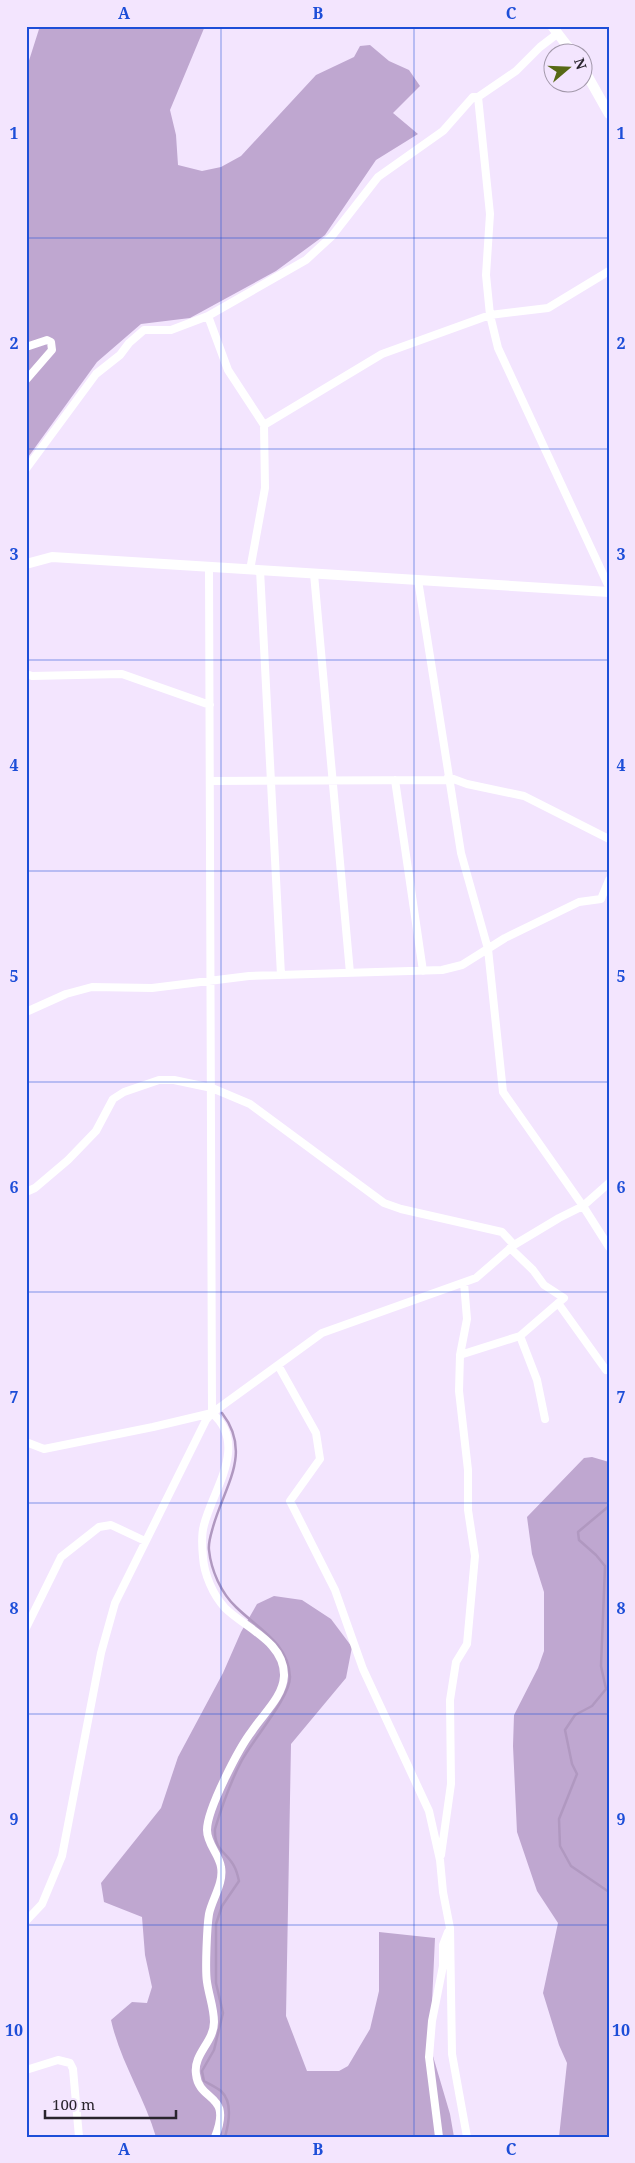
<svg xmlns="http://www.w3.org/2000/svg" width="635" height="2163" viewBox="0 0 635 2163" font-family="'Noto Serif',serif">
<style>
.forest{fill:#bfa7d0}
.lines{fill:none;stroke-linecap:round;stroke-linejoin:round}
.stream{stroke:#b098c0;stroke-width:2.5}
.minor{stroke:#fff;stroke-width:8}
.tertiary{stroke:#fff;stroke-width:10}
.grid{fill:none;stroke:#1d4ed8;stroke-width:1;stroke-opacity:0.55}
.neatline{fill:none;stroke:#1d4ed8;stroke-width:2}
.grid-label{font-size:16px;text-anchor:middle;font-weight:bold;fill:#1d4ed8}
</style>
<rect width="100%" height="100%" fill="#f3e5fe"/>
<!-- forest -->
<path class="forest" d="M 40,26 L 205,26 L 170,110 L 176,135 L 178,165 L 202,171 L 221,167 L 241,156 L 316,75 L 354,57 L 360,46 L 370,45 L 389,61 L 409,70 L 420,86 L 393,113 L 418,134 L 376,160 L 325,235 L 276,271 L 190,318 L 141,324 L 97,362 L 26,460 L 26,70 Z
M 592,1457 L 609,1462 L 609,2137 L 559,2137 L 567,2063 L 559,2045 L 543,1993 L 558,1923 L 537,1891 L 517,1832 L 513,1746 L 514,1715 L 538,1668 L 544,1651 L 544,1592 L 532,1554 L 527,1517 L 584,1458 Z
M 274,1596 L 302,1600 L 331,1619 L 352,1647 L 346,1678 L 291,1744 L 286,2016 L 307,2071 L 339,2071 L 348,2066 L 370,2029 L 379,1991 L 379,1932 L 435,1938 L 430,2046 L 450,2114 L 454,2137 L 156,2137 C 144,2096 120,2061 111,2020 L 132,2002 L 147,2003 L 152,1987 L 145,1955 L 142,1917 L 104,1902 L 101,1883 L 161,1808 L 178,1757 L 223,1673 L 241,1632 L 257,1604 Z"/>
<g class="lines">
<!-- stream -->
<path class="stream" d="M 222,1413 C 253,1453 224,1487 213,1527 C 211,1534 208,1543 209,1550 C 211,1570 221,1593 236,1607 C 257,1628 289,1643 290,1677 C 290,1698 252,1740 241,1762 C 230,1783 222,1806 215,1829 C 214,1852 227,1851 235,1868 C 237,1872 238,1877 239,1881 L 222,1906 L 216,1924 L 216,1983 L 223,2013 L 214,2050 L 202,2071 L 204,2081 C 209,2084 216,2087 221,2091 C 233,2102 229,2123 225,2137
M 609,1506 L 578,1532 L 579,1540 L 596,1555 L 605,1566 L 601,1666 L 606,1689 L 592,1706 L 575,1715 L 565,1730 L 572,1764 L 577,1774 L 559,1819 L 560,1846 L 571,1866 L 609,1892"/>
<!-- minor -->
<path class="minor" d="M 557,34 L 540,47 L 516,71 L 478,97 L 490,214 L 486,275 L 490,315 L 498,348 L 609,587
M 208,316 L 228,370 L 264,425 L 265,488 L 250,570
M 26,347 L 47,340 L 51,342 L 52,350 L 26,380
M 264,425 L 382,354 L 490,315 L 548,308 L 609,271
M 26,469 L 96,374 L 120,355 L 129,343 L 144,330 L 171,330 L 208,316 L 306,260 L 332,236 L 378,177 L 443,131 L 473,97 L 478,97
M 209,568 L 212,1413 C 249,1445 213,1489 204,1525 C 201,1535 202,1547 203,1557 C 204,1574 213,1595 225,1608 C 245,1628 285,1642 284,1676 C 283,1697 263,1714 252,1731 C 239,1748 207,1809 207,1830 C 207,1844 219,1854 221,1867 C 224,1883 212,1899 209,1914 C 207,1926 205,1970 207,1982 C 209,1996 214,2008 214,2022 C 214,2042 193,2054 196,2074 C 199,2103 233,2092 215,2137
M 260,570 L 281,975
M 314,574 L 350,973
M 418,580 L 461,853 L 488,949 L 503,1092 L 583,1206 L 609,1247
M 26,674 L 32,676 L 122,674 L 210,705
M 448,777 L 467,784 L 524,796 L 609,839
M 395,780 L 423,971
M 210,781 L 449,780
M 26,1012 L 66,994 L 92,987 L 152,988 L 249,976 L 442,970 L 462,965 L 505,938 L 579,902 L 601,899 L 609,880
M 26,1192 L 35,1188 L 68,1160 L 96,1131 L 113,1099 L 124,1092 L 159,1080 L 174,1080 L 212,1088 L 250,1104 L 384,1203 L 401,1209 L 502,1232 L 514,1245
M 510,1248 L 533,1270 L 544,1285 L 564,1298 L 520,1336
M 558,1303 L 606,1370
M 460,1355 L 520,1336 L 537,1380 L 545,1419
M 278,1365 L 316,1433 L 320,1459 L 290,1501 L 335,1590 L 363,1669 L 429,1811 L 440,1860 L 443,1892 L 450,1928 L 452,2054 L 467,2137
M 26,1442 L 44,1449 L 153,1427 L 212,1413
M 26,1628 L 61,1557 L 99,1527 L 111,1525 L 145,1541
M 441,1855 L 451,1784 L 450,1700 L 456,1662 L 467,1644 L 475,1556 L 468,1510 L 468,1470 L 459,1391 L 460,1355 L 467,1319 L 464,1283
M 26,1921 L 42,1904 L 62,1856 L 101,1653 L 115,1603 L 206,1420 L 212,1413 L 322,1333 L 476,1278 L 514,1245 L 559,1218 L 583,1206 L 609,1183
M 26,2070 L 58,2060 L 70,2063 L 73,2069 L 79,2137
M 439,2137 L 429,2057 L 432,2021 L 443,1966 L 443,1945 L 448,1932"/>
<!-- tertiary -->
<path class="tertiary" d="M 552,26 L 572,52
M 582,66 L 609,114
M 26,564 L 52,557 L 609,592"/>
</g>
<!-- grid -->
<path class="grid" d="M 221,26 L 221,2137M 414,26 L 414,2137M 26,238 L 609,238M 26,449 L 609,449M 26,660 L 609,660M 26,871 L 609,871M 26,1082 L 609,1082M 26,1292 L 609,1292M 26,1503 L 609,1503M 26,1714 L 609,1714M 26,1925 L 609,1925"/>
<!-- border -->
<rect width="635" height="2163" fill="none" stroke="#f3e5fe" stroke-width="55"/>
<!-- north arrow -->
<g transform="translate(568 68) rotate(71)"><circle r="24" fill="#f3e5fe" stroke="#a298aa"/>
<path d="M0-4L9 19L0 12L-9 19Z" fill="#576915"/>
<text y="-8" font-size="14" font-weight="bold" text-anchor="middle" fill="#29242d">N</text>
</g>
<!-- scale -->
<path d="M45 2110v8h131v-8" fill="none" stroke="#29242d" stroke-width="2.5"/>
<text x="52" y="2110" font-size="15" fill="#29242d" stroke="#f3e5fe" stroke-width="4" paint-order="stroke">100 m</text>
<rect x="28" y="28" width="580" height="2108" class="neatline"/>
<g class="grid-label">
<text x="124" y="19">A</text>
<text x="318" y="19">B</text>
<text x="511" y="19">C</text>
<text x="14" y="139">1</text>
<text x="621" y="139">1</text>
<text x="14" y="349">2</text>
<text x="621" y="349">2</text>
<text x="14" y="560">3</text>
<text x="621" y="560">3</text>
<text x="14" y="771">4</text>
<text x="621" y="771">4</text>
<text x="14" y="982">5</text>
<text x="621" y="982">5</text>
<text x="14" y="1193">6</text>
<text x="621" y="1193">6</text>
<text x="14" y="1403">7</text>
<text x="621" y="1403">7</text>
<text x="14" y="1614">8</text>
<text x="621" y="1614">8</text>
<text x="14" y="1825">9</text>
<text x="621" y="1825">9</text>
<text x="14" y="2036">10</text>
<text x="621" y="2036">10</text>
<text x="124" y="2155">A</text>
<text x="318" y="2155">B</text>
<text x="511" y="2155">C</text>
</g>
</svg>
